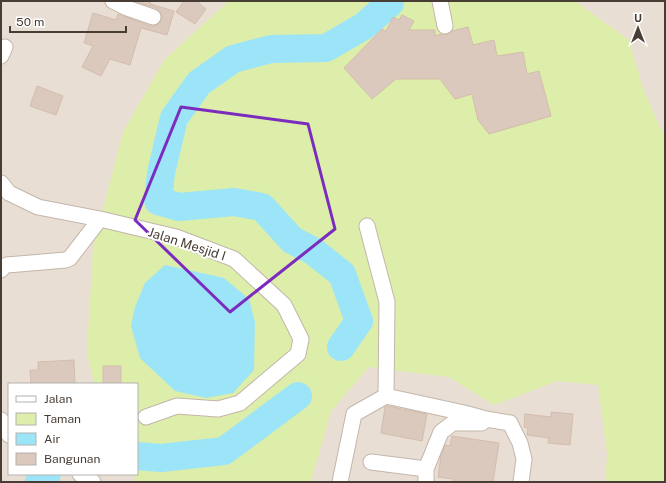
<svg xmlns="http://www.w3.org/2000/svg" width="666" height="483" viewBox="0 0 666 483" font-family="'Public Sans',sans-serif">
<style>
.residential{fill:#e9ded3;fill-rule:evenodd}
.green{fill:#ddedaa}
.water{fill:#9ce5f8}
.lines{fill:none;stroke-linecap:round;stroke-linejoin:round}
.river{stroke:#9ce5f8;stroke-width:28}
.building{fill:#dbc9bd;stroke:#d3bdad}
.minor-casing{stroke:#c4b6ab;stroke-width:17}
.minor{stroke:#fff;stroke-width:15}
.marked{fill:none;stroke:#7b2cbf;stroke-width:3;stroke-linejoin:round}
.labels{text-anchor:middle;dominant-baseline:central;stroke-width:4;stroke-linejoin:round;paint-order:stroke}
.street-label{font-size:13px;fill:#483d34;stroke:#fff}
</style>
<rect width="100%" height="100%" fill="#f5ede6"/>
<!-- residential -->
<path class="residential" d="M 1,1 L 665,1 L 665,482 L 1,482 ZM 9,384 L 137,384 L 137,474 L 9,474 Z"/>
<!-- green -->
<path class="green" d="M 229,1 L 575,1 L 629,40 L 643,88 L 665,139 L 665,482 L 605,482 L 607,454 L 598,385 L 557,381 L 494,405 L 449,377 L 369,367 L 331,411 L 311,482 L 137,482 L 132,474 L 137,474 L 137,384 L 94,384 L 87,352 L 93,248 L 123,132 L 164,60 Z"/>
<!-- water -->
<path class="water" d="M 165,265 L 224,278 L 249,299 L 255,322 L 254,370 L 233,393 L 206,398 L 175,391 L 140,358 L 131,326 L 135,307 L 145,283 Z"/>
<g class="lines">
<!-- river -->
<path class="river" d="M 341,347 L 359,321 L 342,274 L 313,251 L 292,240 L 262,207 L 234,202 L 179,207 L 158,201 L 161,173 L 174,118 L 199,83 L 233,59 L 271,49 L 326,48 L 364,26 L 390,3 L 390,1
M 137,456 L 161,458 L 224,451 L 298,396
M 39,482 L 40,480 L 47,474"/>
</g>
<!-- building -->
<path class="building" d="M 134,1 L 151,1 L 150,4 L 174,11 L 167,35 L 141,28 L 130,65 L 110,59 L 101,76 L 82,67 L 93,46 L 84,43 L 93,13 L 116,20 L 118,14 L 150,26 L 155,26 L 159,24 L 161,20 L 162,16 L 160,11 L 156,8 Z
M 184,1 L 196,1 L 206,9 L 195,24 L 176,12 Z
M 402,15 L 414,21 L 409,30 L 435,30 L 435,36 L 441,34 L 447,35 L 452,31 L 468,27 L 473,45 L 494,40 L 497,56 L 523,52 L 527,74 L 539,71 L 551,116 L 489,134 L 478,120 L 472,94 L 455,99 L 440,79 L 396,79 L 372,99 L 344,68 L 382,29 L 386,31 L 393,17 L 399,20 Z
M 37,86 L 63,96 L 56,115 L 30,106 Z
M 74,360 L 75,384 L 31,384 L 30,370 L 38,370 L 38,362 Z
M 103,366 L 121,366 L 121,384 L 103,384 Z
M 387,406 L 427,414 L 422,441 L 381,433 L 385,407 Z
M 551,412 L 573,414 L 570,445 L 548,443 L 549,438 L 527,435 L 528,428 L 524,427 L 525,414 L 551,417 Z
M 452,436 L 499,443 L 493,482 L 453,482 L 453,479 L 438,477 L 441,455 L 445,445 L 450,446 Z"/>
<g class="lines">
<defs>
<path id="minor" d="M 113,1 L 127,8 L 153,17
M 440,1 L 445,26
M 1,56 L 5,47
M 1,183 L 9,193 L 38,207 L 100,219 L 176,237 L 234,259 L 284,305 L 301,339 L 298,354 L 240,403 L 218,409 L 177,406 L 146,417
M 1,270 L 3,267 L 7,265 L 66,260 L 70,258 L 100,219
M 386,396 L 464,413 L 486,419 L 510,423 L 520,443 L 524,459 L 521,482
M 1,420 L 9,435
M 371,462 L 426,469
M 80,474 L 93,482
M 340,482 L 354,414 L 386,396 L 387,302 L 367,226
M 426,482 L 426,469 L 441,432 L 453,423 L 482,423"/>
</defs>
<!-- minor casing -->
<use href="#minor" class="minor-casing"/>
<!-- minor -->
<use href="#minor" class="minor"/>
</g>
<!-- marked area -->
<path class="marked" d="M 181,107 L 308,124 L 335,229 L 230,312 L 135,220 Z"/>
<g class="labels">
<!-- street labels -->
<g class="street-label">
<text transform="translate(187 244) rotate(18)">Jalan Mesjid I</text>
</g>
</g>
<!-- border -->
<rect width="666" height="483" fill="none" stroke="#483d34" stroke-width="4"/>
<!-- legend -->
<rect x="8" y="383" width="130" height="92" fill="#ffffff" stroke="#b6b1ae"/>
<rect x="16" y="396" width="20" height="6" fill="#ffffff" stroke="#b6b1ae"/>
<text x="44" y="403" font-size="12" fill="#483d34">Jalan</text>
<rect x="16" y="413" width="20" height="12" fill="#ddedaa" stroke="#b6b1ae"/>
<text x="44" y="423" font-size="12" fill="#483d34">Taman</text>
<rect x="16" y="433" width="20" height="12" fill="#9ce5f8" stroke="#b6b1ae"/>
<text x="44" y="443" font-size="12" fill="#483d34">Air</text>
<rect x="16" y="453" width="20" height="12" fill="#dbc9bd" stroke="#b6b1ae"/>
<text x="44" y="463" font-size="12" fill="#483d34">Bangunan</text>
<!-- north arrow -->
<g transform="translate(638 28)" stroke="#ffffff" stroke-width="3" paint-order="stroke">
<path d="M0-3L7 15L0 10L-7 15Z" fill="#483d34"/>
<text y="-6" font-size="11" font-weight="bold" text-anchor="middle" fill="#483d34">U</text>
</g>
<!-- scale -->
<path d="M10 26v6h116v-6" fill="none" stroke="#483d34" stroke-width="2"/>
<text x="16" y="26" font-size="12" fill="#483d34" stroke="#ffffff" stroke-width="3" paint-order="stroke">50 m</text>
</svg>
